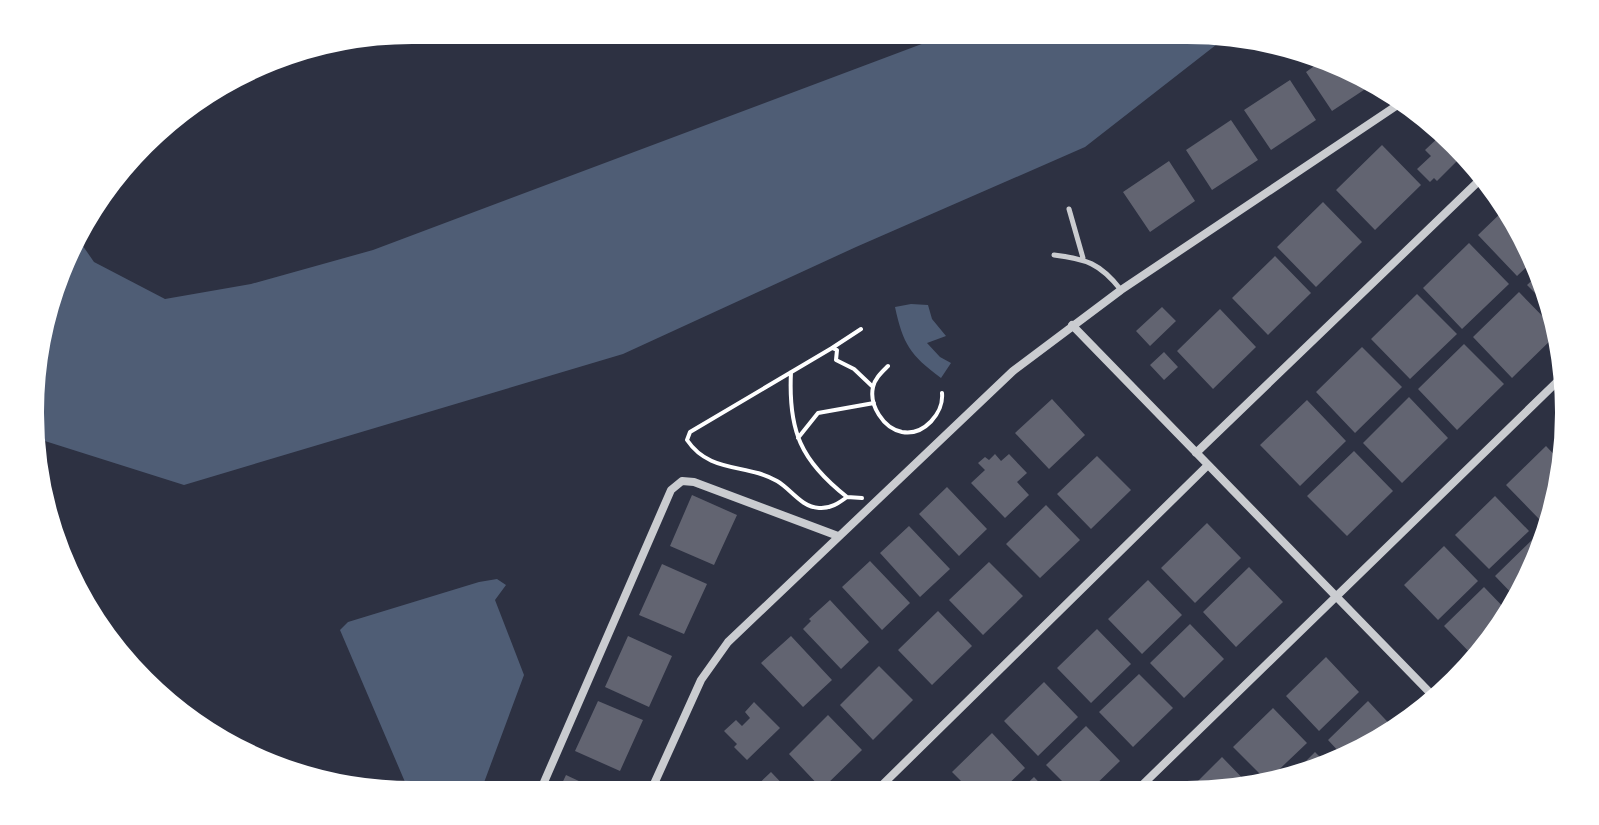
<svg xmlns="http://www.w3.org/2000/svg" width="1599" height="825" viewBox="0 0 1599 825" font-family="'Noto Sans',sans-serif">
<style>
.water{fill:#4f5d75}
.building{fill:#626471}
.lines{fill:none;stroke-linecap:round;stroke-linejoin:round}
.path{stroke:#fff;stroke-width:4}
.service{stroke:#caccd0;stroke-width:5}
.minor{stroke:#caccd0;stroke-width:8}
.rim{fill:none;stroke:#fff;stroke-width:4}
</style>
<rect width="100%" height="100%" fill="#2d3142"/>
<!-- water -->
<path class="water" d="M 957,29 L 1211,29 L 1230,34 L 1085,147 L 856,247 L 623,354 L 184,485 L 29,436 L 41,313 L 76,236 L 94,262 L 165,299 L 251,284 L 373,250 L 943,36 Z
M 911,304 L 928,305 L 932,319 L 946,336 L 927,343 L 940,357 L 951,363 L 941,378 C 910,355 903,344 895,307 Z
M 497,579 L 506,585 L 495,600 L 524,675 L 479,796 L 411,796 L 340,630 L 348,622 L 479,582 Z"/>
<!-- building -->
<path class="building" d="M 1324,59 L 1357,68 L 1376,82 L 1332,111 L 1306,72 Z
M 1290,80 L 1316,120 L 1271,150 L 1244,110 Z
M 1231,120 L 1258,160 L 1212,190 L 1186,150 Z
M 1438,130 L 1471,155 L 1462,164 L 1458,160 L 1437,181 L 1434,178 L 1430,182 L 1417,169 L 1431,156 L 1425,150 L 1441,135 Z
M 1382,145 L 1421,185 L 1375,230 L 1336,190 Z
M 1169,161 L 1195,201 L 1150,232 L 1123,192 Z
M 1323,202 L 1362,242 L 1316,287 L 1277,247 Z
M 1505,209 L 1534,260 L 1517,276 L 1478,235 Z
M 1469,243 L 1509,284 L 1462,329 L 1423,288 Z
M 1275,256 L 1311,293 L 1268,335 L 1232,298 Z
M 1541,272 L 1551,289 L 1554,312 L 1527,285 Z
M 1519,292 L 1556,330 L 1557,334 L 1512,378 L 1473,337 Z
M 1417,294 L 1457,334 L 1410,379 L 1371,339 Z
M 1162,307 L 1176,321 L 1150,346 L 1136,331 Z
M 1220,309 L 1256,347 L 1213,389 L 1177,351 Z
M 1464,344 L 1504,384 L 1457,430 L 1418,389 Z
M 1362,347 L 1402,387 L 1355,433 L 1316,392 Z
M 1164,352 L 1178,367 L 1164,380 L 1150,365 Z
M 1409,397 L 1448,438 L 1402,483 L 1363,443 Z
M 1052,399 L 1085,435 L 1049,469 L 1015,433 Z
M 1307,400 L 1346,441 L 1300,486 L 1260,445 Z
M 1568,425 L 1570,438 L 1568,444 L 1559,434 Z
M 1546,446 L 1563,464 L 1551,509 L 1540,520 L 1506,485 Z
M 1354,451 L 1393,491 L 1347,536 L 1307,496 Z
M 995,454 L 1001,461 L 1009,454 L 1027,473 L 1017,482 L 1029,495 L 1005,518 L 971,483 L 985,470 L 978,463 L 985,457 L 989,460 Z
M 1097,456 L 1131,490 L 1091,529 L 1057,494 Z
M 947,487 L 987,529 L 959,556 L 919,514 Z
M 692,495 L 737,515 L 714,565 L 670,546 Z
M 1495,496 L 1529,531 L 1489,569 L 1455,535 Z
M 1046,505 L 1080,540 L 1040,578 L 1006,544 Z
M 1207,523 L 1241,558 L 1195,603 L 1161,568 Z
M 909,526 L 950,569 L 920,597 L 880,553 Z
M 1535,537 L 1542,544 L 1531,583 L 1519,601 L 1495,576 Z
M 1444,546 L 1478,581 L 1438,620 L 1404,585 Z
M 870,561 L 910,603 L 882,630 L 842,587 Z
M 989,562 L 1023,596 L 983,635 L 949,600 Z
M 662,564 L 707,584 L 684,634 L 639,615 Z
M 1249,567 L 1283,602 L 1236,647 L 1203,612 Z
M 1148,580 L 1182,615 L 1142,654 L 1108,619 Z
M 1484,587 L 1510,614 L 1478,661 L 1444,626 Z
M 830,600 L 869,642 L 841,669 L 803,629 L 811,621 L 809,619 Z
M 938,611 L 972,646 L 932,685 L 898,650 Z
M 1190,624 L 1224,659 L 1184,698 L 1150,663 Z
M 1097,629 L 1131,664 L 1091,703 L 1057,668 Z
M 628,636 L 672,656 L 649,707 L 605,687 Z
M 791,636 L 832,680 L 803,707 L 761,663 Z
M 1326,657 L 1359,692 L 1319,731 L 1286,696 Z
M 879,666 L 913,700 L 873,740 L 840,705 Z
M 1139,674 L 1173,708 L 1133,747 L 1099,712 Z
M 1044,682 L 1078,717 L 1038,756 L 1004,721 Z
M 598,701 L 643,720 L 620,771 L 575,751 Z
M 1368,701 L 1398,733 L 1341,754 L 1328,740 Z
M 754,702 L 780,728 L 747,760 L 734,747 L 737,744 L 724,731 L 736,720 L 742,726 L 750,718 L 745,712 Z
M 1273,708 L 1307,743 L 1267,781 L 1233,747 Z
M 828,715 L 862,750 L 822,789 L 789,754 Z
M 1086,726 L 1120,761 L 1086,794 L 1075,794 L 1046,765 Z
M 992,733 L 1025,768 L 998,794 L 974,794 L 952,772 Z
M 1315,752 L 1324,761 L 1295,772 Z
M 1222,757 L 1252,788 L 1237,794 L 1185,794 Z
M 771,772 L 793,795 L 747,795 L 751,791 Z
M 566,775 L 611,796 L 556,796 Z
M 1034,777 L 1050,794 L 1016,794 Z
M 941,782 L 953,794 L 928,795 Z"/>
<g class="lines">
<!-- path -->
<path class="path" d="M 832,348 L 861,329
M 888,366 C 882,372 875,378 873,387 C 869,405 883,428 902,432 C 924,436 944,413 942,393
M 791,372 C 788,431 801,461 847,497
M 798,438 L 818,413 L 874,403
M 862,498 L 847,497 C 839,503 830,509 819,508 C 801,507 791,489 777,481 C 746,463 710,474 687,440 L 690,432 L 832,348 L 837,350 L 836,360 L 854,369 L 873,387"/>
<!-- service -->
<path class="service" d="M 1069,209 L 1083,258
M 1054,255 C 1086,259 1100,263 1121,290"/>
<!-- minor -->
<path class="minor" d="M 1072,325 L 1437,700
M 1196,453 L 1485,175
M 1133,794 L 1562,377
M 649,795 L 701,680 L 728,642 L 1013,371 L 1121,290 L 1402,102
M 872,795 L 1208,465
M 538,796 L 671,490 L 682,481 L 694,482 L 838,536"/>
</g>
<!-- crop -->
<path d="M0 0H1599V825H0ZM412 42H1187A370 370 0 0 1 1557 412V413A370 370 0 0 1 1187 783H412A370 370 0 0 1 42 413V412A370 370 0 0 1 412 42Z" fill="#fff" fill-rule="evenodd"/>
<path class="rim" d="M412 42H1187A370 370 0 0 1 1557 412V413A370 370 0 0 1 1187 783H412A370 370 0 0 1 42 413V412A370 370 0 0 1 412 42Z"/>
</svg>
